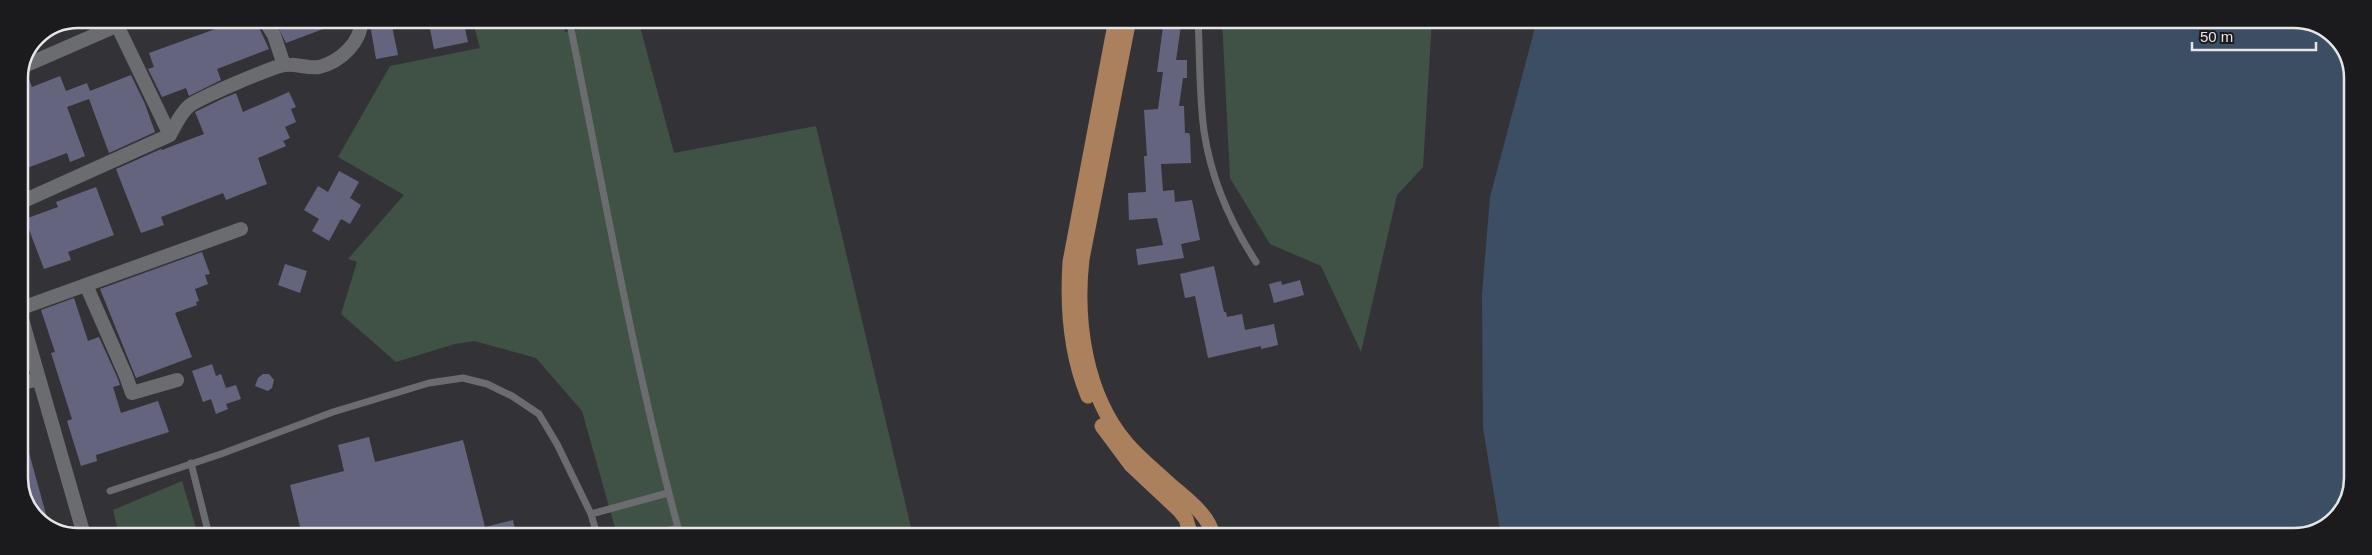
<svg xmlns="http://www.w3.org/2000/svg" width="2372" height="555" viewBox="0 0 2372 555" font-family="Arial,sans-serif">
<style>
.green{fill:#405246}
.water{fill:#3c4e63}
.building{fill:#65647f}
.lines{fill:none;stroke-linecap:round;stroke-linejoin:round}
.lane{stroke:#6b6c70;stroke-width:7}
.street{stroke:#6b6c70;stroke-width:14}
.primary{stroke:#ab805c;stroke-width:15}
.rim{fill:none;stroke:#e6e6e9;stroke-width:2.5}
</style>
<rect width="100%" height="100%" fill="#333337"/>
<!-- green -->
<path class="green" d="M 472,19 L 561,19 L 565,32 L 589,27 L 588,19 L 638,19 L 674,153 L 816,126 L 913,536 L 617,535 L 582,411 L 536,358 L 474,341 L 455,344 L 396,362 L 341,314 L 357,262 L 348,259 L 404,195 L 338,157 L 390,66 L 480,48 Z
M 1222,19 L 1432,19 L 1423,167 L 1397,195 L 1361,352 L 1321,266 L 1270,244 L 1230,178 Z
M 182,481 L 198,535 L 119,535 L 113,510 Z"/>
<!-- water -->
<path class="water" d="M 1537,20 L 2306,20 L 2338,39 L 2353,73 L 2352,489 L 2330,524 L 2295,536 L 1501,536 L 1483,428 L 1482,294 L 1490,197 Z"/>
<!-- building -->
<path class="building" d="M 243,19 L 255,19 L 269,49 L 217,69 L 221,80 L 189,96 L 186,88 L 162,97 L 148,69 L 154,67 L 149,53 Z
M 274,19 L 346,19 L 347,20 L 286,43 Z
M 428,19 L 463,19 L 468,42 L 434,49 Z
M 1164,19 L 1182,19 L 1176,60 L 1187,60 L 1187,78 L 1183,78 L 1179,106 L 1184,106 L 1185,133 L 1189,133 L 1190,136 L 1191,163 L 1161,164 L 1163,191 L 1174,190 L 1175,202 L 1192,200 L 1200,240 L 1181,244 L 1184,258 L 1138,265 L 1136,249 L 1163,245 L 1157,218 L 1129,220 L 1128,193 L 1146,192 L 1144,156 L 1147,156 L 1144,110 L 1158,109 L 1163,72 L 1157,72 Z
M 382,21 L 383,28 L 392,26 L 398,55 L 376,59 L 370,24 Z
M 20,74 L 27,74 L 32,87 L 60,76 L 66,91 L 87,83 L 90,91 L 131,75 L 145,104 L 155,132 L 109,153 L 89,99 L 67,107 L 85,156 L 70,162 L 67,153 L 19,171 Z
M 289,92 L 296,107 L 291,109 L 296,122 L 285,127 L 290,138 L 283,141 L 286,146 L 258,158 L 267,184 L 226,200 L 223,193 L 161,217 L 164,225 L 141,233 L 116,169 L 161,149 L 162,150 L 204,134 L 195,112 L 224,98 L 236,93 L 243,112 Z
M 339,171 L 359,182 L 350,198 L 361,205 L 350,224 L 341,219 L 329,241 L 312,231 L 319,219 L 304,210 L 318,186 L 328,192 Z
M 96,187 L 114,235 L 68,252 L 71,260 L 44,269 L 25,219 L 58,207 L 56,202 Z
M 202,252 L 210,274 L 205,275 L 208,284 L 195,289 L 199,301 L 196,302 L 197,305 L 175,313 L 192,357 L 136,378 L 100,289 Z
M 285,264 L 307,271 L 300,293 L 278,285 Z
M 1214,266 L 1224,312 L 1226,312 L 1227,317 L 1242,314 L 1245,330 L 1274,324 L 1278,345 L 1261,349 L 1261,346 L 1208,358 L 1195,296 L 1185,298 L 1180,274 Z
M 1300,280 L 1304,295 L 1274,303 L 1269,284 L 1281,281 L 1282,285 Z
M 74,298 L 88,341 L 99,337 L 118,379 L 120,385 L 113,387 L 121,413 L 158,401 L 169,432 L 96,455 L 97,461 L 81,466 L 67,421 L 72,419 L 51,353 L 55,352 L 41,310 Z
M 212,364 L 216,376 L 221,374 L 226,388 L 236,385 L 241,399 L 226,404 L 228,409 L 216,414 L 211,399 L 203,402 L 192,371 Z
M 263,374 L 269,374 L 274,380 L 272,388 L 268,391 L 255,386 L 258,378 Z
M 19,431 L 23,431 L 49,525 L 34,516 L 19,485 Z
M 369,437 L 375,462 L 463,440 L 485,527 L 513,520 L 516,535 L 302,535 L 290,485 L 344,471 L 338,445 Z"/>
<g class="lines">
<!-- lane -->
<path class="lane" d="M 569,19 C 604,191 634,366 680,535
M 1198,19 C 1200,56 1199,94 1204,131 C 1211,179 1230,222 1256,262
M 191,463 L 209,535
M 110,491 L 221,454 L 333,412 L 429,383 L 463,378 L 487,384 L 512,396 L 539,414 L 557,444 L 591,514 L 597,535
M 591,514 L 668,493
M 649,535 L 678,528"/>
<!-- street -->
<path class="street" d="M 93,19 L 99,33
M 264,19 L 274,35 L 284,65
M 117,25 L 170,135
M 24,66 L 132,19
M 19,203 L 170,135 C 176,124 180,114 189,106 C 199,98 272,67 284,65 C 295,63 308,69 319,67 C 340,62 363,41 361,19
M 86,285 L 126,376 L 132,393 L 177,380
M 19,384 L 39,379
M 84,535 L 19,309 L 241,229"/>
<!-- primary -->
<path class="primary" d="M 1129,19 L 1082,259 C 1075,321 1085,395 1127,444 C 1139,458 1153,469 1166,481 C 1182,496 1209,513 1213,536
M 1088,396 C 1070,353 1067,308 1070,262 L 1116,19
M 1102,426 L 1131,465 L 1179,510 L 1186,519 L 1191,536"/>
</g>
<!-- crop -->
<path d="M0 0H2372V555H0ZM78 28H2294A50 50 0 0 1 2344 78V478A50 50 0 0 1 2294 528H78A50 50 0 0 1 28 478V78A50 50 0 0 1 78 28Z" fill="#1b1b1d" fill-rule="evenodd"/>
<path class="rim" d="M78 28H2294A50 50 0 0 1 2344 78V478A50 50 0 0 1 2294 528H78A50 50 0 0 1 28 478V78A50 50 0 0 1 78 28Z"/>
<!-- scale -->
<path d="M2192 42v8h124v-8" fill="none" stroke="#e6e6e9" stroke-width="2.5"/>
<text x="2200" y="42" font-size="15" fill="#e6e6e9" stroke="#1b1b1d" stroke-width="4" paint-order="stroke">50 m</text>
</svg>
